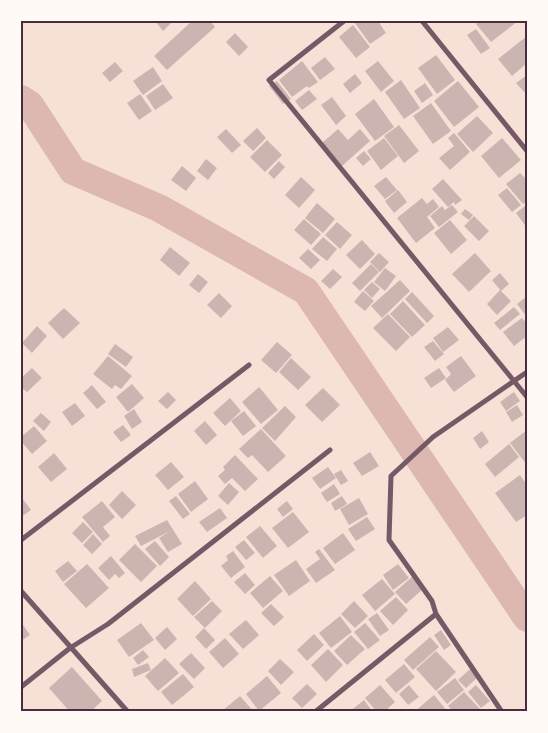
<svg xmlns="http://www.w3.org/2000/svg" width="548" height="733" viewBox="0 0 548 733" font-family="Bitter,serif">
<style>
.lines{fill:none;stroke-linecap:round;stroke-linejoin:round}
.river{stroke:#dcb8b0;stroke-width:28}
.building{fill:#ccb4b1}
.minor{stroke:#755966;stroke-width:5}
.neatline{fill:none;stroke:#4a2c40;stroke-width:2}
</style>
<rect width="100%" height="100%" fill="#f7e1d7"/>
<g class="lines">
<!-- river -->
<path class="river" d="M 21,99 L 30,105 L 73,171 L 159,208 L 306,291 L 527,618"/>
</g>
<!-- building -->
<path class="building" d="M 155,21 L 173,21 L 163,31 Z
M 192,21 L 210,21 L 215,27 L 167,70 L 154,56 Z
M 357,21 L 378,21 L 386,33 L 370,44 L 355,23 Z
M 479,21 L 518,21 L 491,42 L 476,24 Z
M 353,25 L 370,47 L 356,58 L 339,37 Z
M 476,29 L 490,48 L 481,54 L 467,35 Z
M 235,33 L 248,47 L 239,56 L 226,42 Z
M 527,36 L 527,63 L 512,76 L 498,59 Z
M 436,55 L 455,80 L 437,94 L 418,68 Z
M 325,57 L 335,69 L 320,80 L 311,68 Z
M 302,61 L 318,82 L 309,88 L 307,86 L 292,97 L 279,80 Z
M 378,61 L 394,81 L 381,92 L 365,71 Z
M 115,62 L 123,71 L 110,82 L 102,73 Z
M 153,67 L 162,81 L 143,95 L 133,81 Z
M 355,74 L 362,83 L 350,93 L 343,84 Z
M 527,75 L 527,95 L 516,83 Z
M 401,80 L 420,108 L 404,119 L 385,92 Z
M 277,81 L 291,99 L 283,104 L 269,86 Z
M 458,81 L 479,107 L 454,127 L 434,101 Z
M 425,83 L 433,95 L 422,103 L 414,91 Z
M 163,84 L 173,98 L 155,110 L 146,96 Z
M 309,90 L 317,99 L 302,110 L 295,101 Z
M 140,94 L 152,111 L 139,120 L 127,103 Z
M 332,97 L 346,116 L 336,125 L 321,105 Z
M 374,99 L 394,127 L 375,141 L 355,114 Z
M 431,103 L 451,131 L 433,144 L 413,116 Z
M 477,116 L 493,133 L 473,152 L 457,134 Z
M 399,125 L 419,151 L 404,163 L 384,136 Z
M 257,128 L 266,138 L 253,151 L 243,141 Z
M 226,129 L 241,145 L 232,153 L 217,137 Z
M 338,129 L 348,140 L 360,129 L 370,141 L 342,166 L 322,143 Z
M 454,133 L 470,152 L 450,170 L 439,158 L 454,146 L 448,138 Z
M 384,138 L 398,156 L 381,170 L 367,151 Z
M 502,138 L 521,160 L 499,178 L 481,156 Z
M 267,140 L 282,155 L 265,172 L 250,157 Z
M 364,151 L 371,159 L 363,166 L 356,158 Z
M 206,159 L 217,168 L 208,180 L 197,171 Z
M 279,161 L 285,167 L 274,179 L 268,173 Z
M 182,166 L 196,178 L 186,191 L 171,180 Z
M 520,173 L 525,178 L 527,176 L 527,201 L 523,204 L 506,184 Z
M 301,177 L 315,190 L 299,208 L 285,195 Z
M 386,177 L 397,190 L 385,199 L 374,186 Z
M 443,179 L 462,200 L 455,205 L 454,202 L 448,207 L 432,189 Z
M 507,188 L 521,205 L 512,212 L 498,195 Z
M 398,190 L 407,202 L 394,213 L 385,201 Z
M 422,198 L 427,204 L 433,199 L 439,207 L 427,217 L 435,228 L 416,243 L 397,218 Z
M 317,203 L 335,219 L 323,233 L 305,218 Z
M 452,205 L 458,212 L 439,227 L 430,216 L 442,206 L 445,210 Z
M 525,206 L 527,208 L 527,228 L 516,213 Z
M 465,209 L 473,215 L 469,220 L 461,214 Z
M 474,216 L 489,231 L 479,241 L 464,226 Z
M 304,219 L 321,234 L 311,245 L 294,230 Z
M 450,220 L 467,240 L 451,254 L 434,233 Z
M 337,222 L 352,235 L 340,249 L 325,235 Z
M 323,237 L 337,249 L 327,261 L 312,249 Z
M 362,240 L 375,254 L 360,269 L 346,255 Z
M 170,247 L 190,263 L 179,276 L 160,260 Z
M 308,249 L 320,260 L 311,269 L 299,258 Z
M 379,253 L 389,262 L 380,272 L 370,262 Z
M 475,253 L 491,271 L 469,292 L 452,274 Z
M 371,264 L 379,272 L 360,291 L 352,283 Z
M 385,268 L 396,276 L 385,291 L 374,282 Z
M 333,269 L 342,277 L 330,289 L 321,281 Z
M 500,273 L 509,284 L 501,291 L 492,280 Z
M 198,274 L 208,282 L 199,293 L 189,285 Z
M 400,280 L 410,291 L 382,318 L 371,306 Z
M 372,282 L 380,289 L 372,298 L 364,290 Z
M 500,290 L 511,301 L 497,315 L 487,304 Z
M 363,291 L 374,301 L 365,311 L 354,302 Z
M 412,292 L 434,316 L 427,323 L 405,299 Z
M 219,293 L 232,306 L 221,318 L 207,305 Z
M 527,296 L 527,317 L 517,304 Z
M 403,301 L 425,325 L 412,337 L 390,314 Z
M 514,307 L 520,314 L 500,330 L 494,323 Z
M 64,308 L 80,323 L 63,339 L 48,323 Z
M 388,314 L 410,337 L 396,351 L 373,328 Z
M 522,318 L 527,324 L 527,336 L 514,346 L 503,332 Z
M 37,326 L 47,336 L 32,353 L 22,343 Z
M 448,327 L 459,340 L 443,352 L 433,338 Z
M 433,341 L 444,354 L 435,361 L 424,347 Z
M 277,342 L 292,355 L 276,373 L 261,360 Z
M 115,344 L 133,357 L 126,367 L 108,354 Z
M 108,356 L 132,376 L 121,389 L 115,385 L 112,389 L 93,374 Z
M 461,356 L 476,376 L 454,392 L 445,380 L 451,374 L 446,367 Z
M 291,358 L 311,377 L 298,390 L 279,372 Z
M 32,368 L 42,378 L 27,392 L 21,387 L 21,378 Z
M 439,368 L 446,378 L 431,388 L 424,378 Z
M 132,384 L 144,398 L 128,412 L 116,397 Z
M 92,385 L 106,402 L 97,409 L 83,393 Z
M 259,387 L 278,410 L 261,424 L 242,402 Z
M 323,388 L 340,405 L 322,422 L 305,405 Z
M 168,392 L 176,400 L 167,409 L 158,401 Z
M 514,392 L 520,401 L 506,411 L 500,402 Z
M 230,398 L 241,411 L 225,426 L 213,413 Z
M 75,403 L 85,416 L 72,426 L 62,412 Z
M 517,405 L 523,415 L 512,422 L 506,412 Z
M 285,406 L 296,417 L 275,441 L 262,428 Z
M 134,409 L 142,422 L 132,429 L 124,416 Z
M 244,411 L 256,426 L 243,436 L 231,421 Z
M 41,413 L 51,422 L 44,431 L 33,421 Z
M 205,421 L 217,435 L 206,445 L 194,431 Z
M 123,425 L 131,435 L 121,442 L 113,432 Z
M 34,426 L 47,441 L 32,454 L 21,441 L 21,437 Z
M 261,429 L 286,456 L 268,472 L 252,455 L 248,458 L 239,449 Z
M 527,430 L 527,465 L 510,443 Z
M 482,431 L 489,442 L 480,449 L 473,438 Z
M 509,444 L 519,457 L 495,477 L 485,464 Z
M 370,452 L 379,466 L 362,476 L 353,463 Z
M 54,453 L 67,469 L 51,482 L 38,467 Z
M 235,455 L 258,479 L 245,491 L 232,478 L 225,484 L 218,476 L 225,470 L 223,467 Z
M 171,462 L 184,477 L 168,490 L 155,475 Z
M 328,467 L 336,478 L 320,489 L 312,478 Z
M 341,470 L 348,481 L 341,485 L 334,474 Z
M 520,475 L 527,485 L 527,515 L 516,522 L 495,493 Z
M 195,481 L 208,499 L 191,512 L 178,494 Z
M 229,483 L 239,492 L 228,505 L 218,496 Z
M 334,484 L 340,494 L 327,502 L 321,493 Z
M 122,491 L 136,505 L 122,519 L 109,505 Z
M 176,496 L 190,514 L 183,519 L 169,501 Z
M 342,496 L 347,504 L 335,511 L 331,503 Z
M 22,498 L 31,510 L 21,517 L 21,499 Z
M 359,498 L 368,514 L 349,525 L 340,509 Z
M 102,501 L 115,517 L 103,527 L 110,536 L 103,542 L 82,517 Z
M 287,501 L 293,509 L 283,517 L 277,509 Z
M 220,508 L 227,518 L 207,532 L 199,522 Z
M 293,512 L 309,532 L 288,548 L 272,528 Z
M 367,517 L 375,529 L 356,541 L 348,529 Z
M 167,520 L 182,544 L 168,552 L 159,538 L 170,531 L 141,546 L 135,536 Z
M 83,522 L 93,532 L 82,543 L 72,533 Z
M 260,526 L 277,546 L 263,558 L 246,537 Z
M 343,533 L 355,550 L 335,564 L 323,548 Z
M 93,534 L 102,544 L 92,554 L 83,545 Z
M 244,540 L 255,553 L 246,560 L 235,547 Z
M 155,541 L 169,557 L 160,566 L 145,549 Z
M 135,544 L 157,566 L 141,582 L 119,560 Z
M 319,549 L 335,570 L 316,583 L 306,569 L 320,559 L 315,552 Z
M 233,551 L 245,567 L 231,578 L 221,566 L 228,560 L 226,556 Z
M 111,556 L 125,573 L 119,578 L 115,574 L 109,580 L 98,568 Z
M 296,560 L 310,581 L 289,596 L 274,575 Z
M 68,561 L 77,571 L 63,582 L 55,571 Z
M 87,564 L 109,588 L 86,608 L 64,584 Z
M 398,564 L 409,578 L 393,590 L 383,575 Z
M 245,573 L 255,585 L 245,594 L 234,582 Z
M 270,576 L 283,591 L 263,608 L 250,593 Z
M 413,576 L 424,588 L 406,604 L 395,592 Z
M 382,579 L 395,594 L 375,611 L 362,595 Z
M 195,581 L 211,599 L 193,616 L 177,599 Z
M 396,597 L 408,610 L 393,625 L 380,611 Z
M 212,601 L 222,611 L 205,628 L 194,617 Z
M 354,601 L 368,616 L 355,628 L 341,614 Z
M 271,604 L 284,617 L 274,626 L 261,613 Z
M 377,613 L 389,630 L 380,636 L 368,619 Z
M 340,616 L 352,632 L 331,648 L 319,633 Z
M 246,620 L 259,635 L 243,649 L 229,634 Z
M 21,622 L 30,635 L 21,641 Z
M 141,623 L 154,640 L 129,657 L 117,640 Z
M 365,623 L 380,640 L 368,649 L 354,632 Z
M 167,627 L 177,639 L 165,650 L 155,638 Z
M 204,628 L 215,640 L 206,649 L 195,637 Z
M 441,630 L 451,645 L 444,650 L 434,635 Z
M 314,634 L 324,645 L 307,661 L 297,650 Z
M 351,635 L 365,649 L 347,665 L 334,651 Z
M 430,637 L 439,647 L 413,670 L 404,660 Z
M 225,638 L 239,654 L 223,668 L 209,652 Z
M 328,649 L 343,665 L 326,682 L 311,665 Z
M 143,650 L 149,657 L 138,665 L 133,658 Z
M 436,651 L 456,672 L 436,691 L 416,669 Z
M 191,653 L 205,668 L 194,679 L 179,664 Z
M 165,658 L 179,673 L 158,691 L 145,676 Z
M 280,659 L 294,672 L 281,685 L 268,671 Z
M 148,663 L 151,670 L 134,677 L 132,669 Z
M 404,664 L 415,677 L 396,693 L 385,680 Z
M 72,667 L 102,701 L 90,712 L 70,712 L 49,688 Z
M 470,669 L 478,677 L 466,688 L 458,680 Z
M 183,674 L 194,687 L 172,705 L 161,692 Z
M 267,676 L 281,693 L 259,711 L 246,694 Z
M 455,678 L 464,690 L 447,704 L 437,692 Z
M 307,684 L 317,694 L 302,708 L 292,698 Z
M 380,685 L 395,702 L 384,712 L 377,712 L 365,698 Z
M 409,685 L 419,697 L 408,705 L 399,694 Z
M 476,685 L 490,701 L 481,708 L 468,692 Z
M 464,692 L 480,709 L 477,712 L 454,712 L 448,706 Z
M 434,695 L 448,712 L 414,712 Z
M 240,696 L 254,712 L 224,712 L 223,710 Z
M 364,700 L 373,712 L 349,712 Z"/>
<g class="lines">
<!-- minor -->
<path class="minor" d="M 344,21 L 269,80 L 527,397
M 422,21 L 527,151
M 21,540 L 249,365
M 21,591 L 128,712
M 21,687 L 70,648 L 108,624 L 330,450
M 315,712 L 436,614
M 502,712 L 436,614 L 432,601 L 389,540 L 391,476 L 433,437 L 527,372"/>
</g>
<!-- border -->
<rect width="548" height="733" fill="none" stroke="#fffaf5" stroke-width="45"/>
<rect x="22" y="22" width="504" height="688" class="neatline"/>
</svg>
